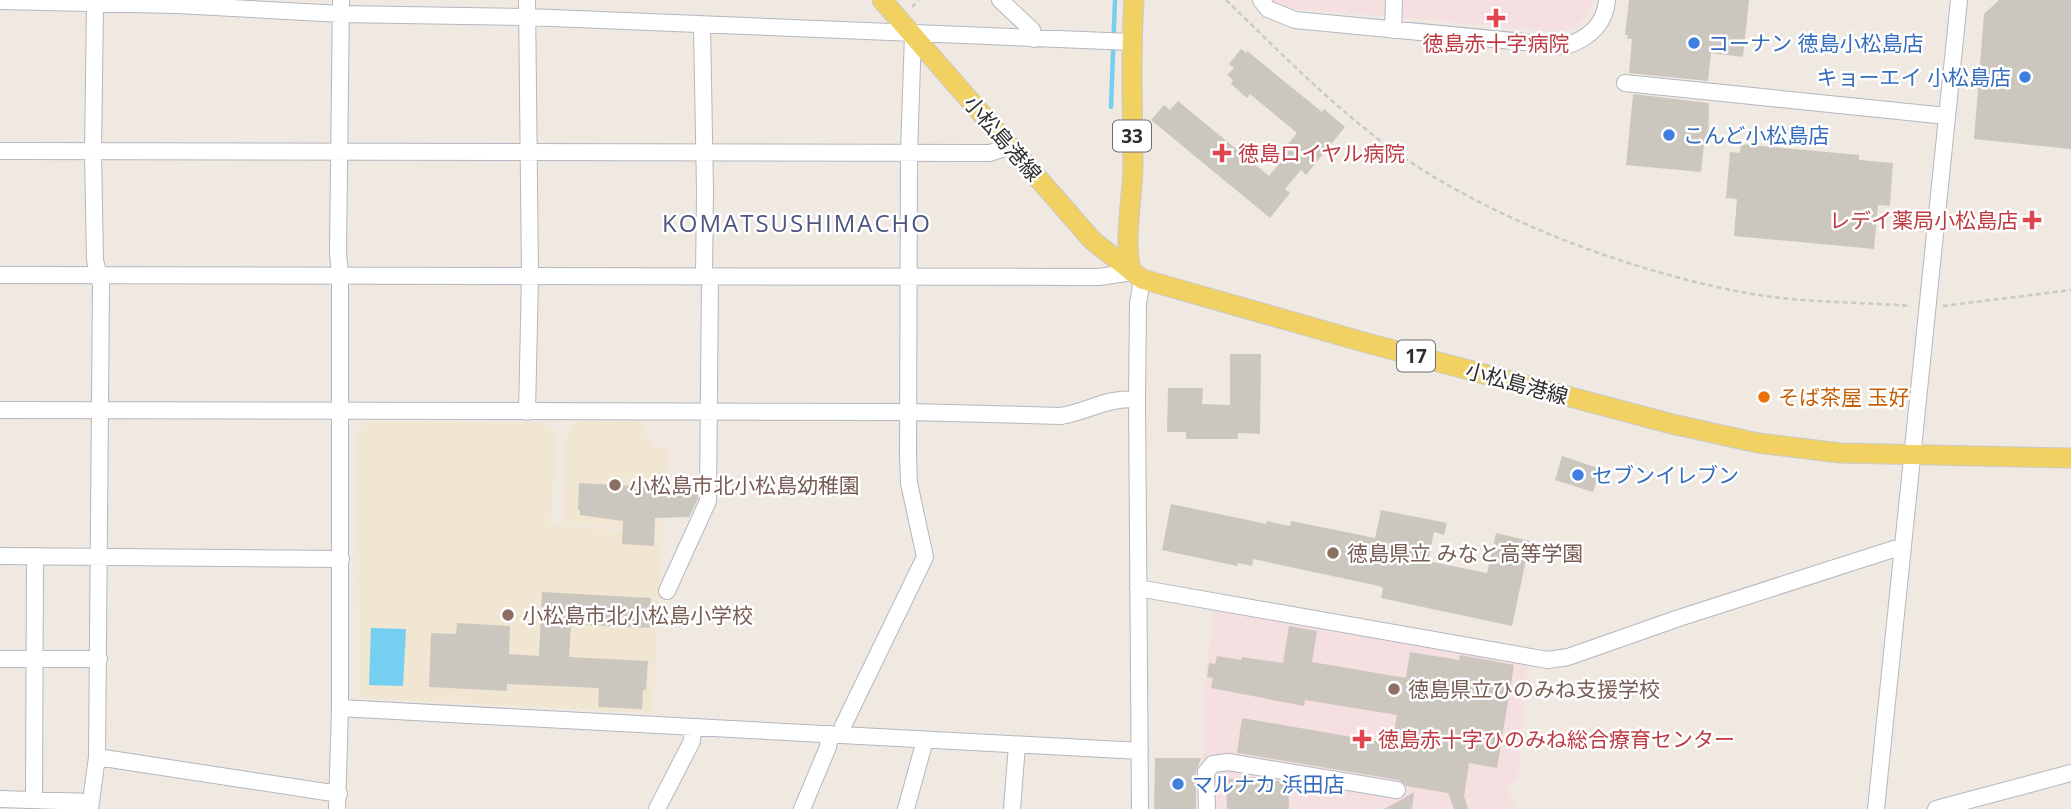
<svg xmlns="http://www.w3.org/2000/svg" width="2071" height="809" viewBox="0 0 2071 809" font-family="'Open Sans','Noto Sans JP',sans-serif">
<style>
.education{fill:#f0e6d1}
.medical{fill:#f5dfe0}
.water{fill:#75cff0}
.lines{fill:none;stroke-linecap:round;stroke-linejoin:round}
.stream{stroke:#75cff0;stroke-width:4.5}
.building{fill:#cbc7bf}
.minor-casing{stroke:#b4b7c1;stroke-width:18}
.major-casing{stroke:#c9c9c9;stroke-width:21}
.path{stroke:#c9c9c9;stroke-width:2.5;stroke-dasharray:5 3.5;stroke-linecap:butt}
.minor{stroke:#fff;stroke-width:16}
.major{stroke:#f2d163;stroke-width:19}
.health-dot{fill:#e0444e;stroke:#fff;stroke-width:2.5}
.shop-dot{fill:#3f7fe0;stroke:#fff;stroke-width:2.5}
.food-dot{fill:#e8710a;stroke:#fff;stroke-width:2.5}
.education-dot{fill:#8d6e63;stroke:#fff;stroke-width:2.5}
.labels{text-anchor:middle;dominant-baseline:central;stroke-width:5;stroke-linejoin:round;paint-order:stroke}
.shield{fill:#fff;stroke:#6d6d6d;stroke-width:2}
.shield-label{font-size:19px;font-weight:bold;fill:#2e2e2e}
.health-label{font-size:21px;fill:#be3a42;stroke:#fff;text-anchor:start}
.shop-label{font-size:21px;fill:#366cbe;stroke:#fff;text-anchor:start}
.street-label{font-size:21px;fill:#2e2e2e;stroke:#fff}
.food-label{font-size:21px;fill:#c56008;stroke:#fff;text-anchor:start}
.education-label{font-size:21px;fill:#785e54;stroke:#fff;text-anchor:start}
.quarter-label{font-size:24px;letter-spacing:2px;fill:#4d5680;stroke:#fff}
</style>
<rect width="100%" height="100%" fill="#efe9e1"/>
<!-- education -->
<path class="education" d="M 365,421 L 545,423 L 556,431 L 551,526 L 663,532 L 653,713 L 359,698 L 358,431 Z
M 578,421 L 640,421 L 653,446 L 669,449 L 663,530 L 567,525 L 562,521 L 567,433 Z"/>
<!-- medical -->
<path class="medical" d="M 1274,0 L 1592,0 L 1591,7 L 1584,19 L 1571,29 L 1555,32 L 1389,16 L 1288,9 L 1277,4 Z
M 1215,605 L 1528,661 L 1518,780 L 1506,785 L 1516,809 L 1203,809 L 1203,699 Z"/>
<!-- water -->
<path class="water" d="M 371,628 L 406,629 L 403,686 L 369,685 Z"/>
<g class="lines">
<!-- stream -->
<path class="stream" d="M 1111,107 L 1115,0"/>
</g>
<!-- building -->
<path class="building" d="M 1629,0 L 1749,0 L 1743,57 L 1711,53 L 1708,81 L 1629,73 L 1632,39 L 1627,39 L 1628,35 L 1625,35 Z
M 1999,0 L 2071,0 L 2071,149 L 1974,139 L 1984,14 Z
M 1241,49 L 1246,53 L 1247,51 L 1322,112 L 1324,109 L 1345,127 L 1306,175 L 1301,170 L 1285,189 L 1290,193 L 1270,218 L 1151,120 L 1164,105 L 1170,110 L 1178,101 L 1269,176 L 1285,157 L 1280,154 L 1297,133 L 1250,94 L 1247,98 L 1231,84 L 1233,80 L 1227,75 L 1234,68 L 1229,64 Z
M 1633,94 L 1709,103 L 1708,144 L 1704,144 L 1701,172 L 1626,165 Z
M 1741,144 L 1859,155 L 1859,160 L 1893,163 L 1890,206 L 1878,205 L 1874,249 L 1734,236 L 1737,199 L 1726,198 L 1730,152 L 1740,153 Z
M 1230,354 L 1261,354 L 1260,434 L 1238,433 L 1238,439 L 1186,439 L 1186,432 L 1167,432 L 1168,388 L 1203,388 L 1202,404 L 1230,405 Z
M 1562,456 L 1601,469 L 1593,492 L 1555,480 Z
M 579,483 L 667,488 L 698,494 L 698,499 L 689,517 L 655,518 L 654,546 L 622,544 L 623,521 L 580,515 L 580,510 L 578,510 Z
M 1171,504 L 1267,524 L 1267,521 L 1290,526 L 1291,521 L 1375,538 L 1381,510 L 1447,523 L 1444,535 L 1434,532 L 1428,561 L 1487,573 L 1496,533 L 1530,541 L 1512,626 L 1381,598 L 1383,588 L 1379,586 L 1253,559 L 1252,566 L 1238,563 L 1237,566 L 1162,550 Z
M 542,592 L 651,598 L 650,628 L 571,624 L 569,657 L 648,661 L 646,690 L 643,690 L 642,709 L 598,707 L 599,688 L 507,684 L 507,691 L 429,687 L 431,633 L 456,634 L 457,623 L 510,626 L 509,654 L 539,656 Z
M 1289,626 L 1317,631 L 1312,662 L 1406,678 L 1410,652 L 1459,660 L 1460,655 L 1514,665 L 1497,768 L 1469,763 L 1464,796 L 1468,809 L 1454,809 L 1448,793 L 1406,786 L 1399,780 L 1237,753 L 1242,718 L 1392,744 L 1397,715 L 1305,700 L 1304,706 L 1211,688 L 1213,678 L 1207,677 L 1209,663 L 1215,664 L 1217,656 L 1241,660 L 1242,657 L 1283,663 Z
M 1155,758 L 1201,758 L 1196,772 L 1196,809 L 1154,809 Z
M 1256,777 L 1288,783 L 1289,809 L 1227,809 L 1226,779 Z
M 1414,792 L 1412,809 L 1384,809 L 1401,800 Z"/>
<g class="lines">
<defs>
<path id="minor" d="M 527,0 L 530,276 L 527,412
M 1000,0 L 1032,30 L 1034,39
M 1261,0 L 1268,9 L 1295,20 L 1566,46 C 1589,38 1605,25 1607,0
M 0,1 L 177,5 L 341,14 L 528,17 L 1131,42
M 702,26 L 705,191 L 704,277
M 1393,30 L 1394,0
M 1625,83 L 1947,116
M 0,151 L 990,153 L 1010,146
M 0,275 L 1099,277 L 1132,272
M 0,410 L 910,412 L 1061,416 C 1090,411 1104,398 1137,399
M 0,556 L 341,559
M 1138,588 L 1548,660 L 1568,657 L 1679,618 L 1903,546
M 667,591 L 708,501 L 710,277
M 0,659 L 99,659
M 340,708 L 1140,751
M 841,735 L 843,726 L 925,557 L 909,483 L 908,455 L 909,152 L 913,34
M 97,757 L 339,794
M 0,799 L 91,802
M 34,800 L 35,556
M 90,809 L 97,757 L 101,285 L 95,260 L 93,153 L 95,4
M 337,809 L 340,708 L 340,276 L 338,252 L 341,0
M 657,809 L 692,741 L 693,727
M 802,809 L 828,747 L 830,734
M 906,809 L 925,740
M 1012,809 L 1017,745
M 1140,809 L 1137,399 L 1138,304 L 1142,279
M 1207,809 L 1206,772 L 1213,764 L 1228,762 L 1397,790
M 1876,809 L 1959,0
M 1936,809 L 2071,773"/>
<path id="major" d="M 882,0 L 1093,241 L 1142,279 L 1367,343 L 1672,424 L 1758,443 L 1840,453 L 2071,458
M 1132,272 C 1123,248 1132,197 1133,169 C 1133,112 1130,56 1134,0"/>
</defs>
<!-- minor casing -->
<use href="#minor" class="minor-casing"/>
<!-- major casing -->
<use href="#major" class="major-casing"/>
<!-- path -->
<path class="path" d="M 1226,0 C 1282,54 1336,110 1400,155 C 1498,223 1640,275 1758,295 C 1809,303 1860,302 1911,306
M 912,7 L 919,0
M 1943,306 L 2071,290"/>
<!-- minor -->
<use href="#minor" class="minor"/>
<!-- major -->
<use href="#major" class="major"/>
</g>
<!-- markers -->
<g class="health-dot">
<path d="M1492.5 7.5h7v7h7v7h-7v7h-7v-7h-7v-7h7z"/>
<path d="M1218.5 142.5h7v7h7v7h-7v7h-7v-7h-7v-7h7z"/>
<path d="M2028.5 209.5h7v7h7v7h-7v7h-7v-7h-7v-7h7z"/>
<path d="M1358.5 728.5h7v7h7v7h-7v7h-7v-7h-7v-7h7z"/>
</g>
<g class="shop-dot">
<circle cx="1694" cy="43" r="7"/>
<circle cx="2025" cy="77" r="7"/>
<circle cx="1669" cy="135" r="7"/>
<circle cx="1578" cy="475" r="7"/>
<circle cx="1178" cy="784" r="7"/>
</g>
<circle class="food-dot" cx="1764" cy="397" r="7"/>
<g class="education-dot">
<circle cx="615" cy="485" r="7"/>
<circle cx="1333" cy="553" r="7"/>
<circle cx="508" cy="615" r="7"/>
<circle cx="1394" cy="689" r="7"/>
</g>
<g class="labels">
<!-- shield labels -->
<g class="shield">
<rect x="1113" y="120.5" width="38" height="31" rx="5"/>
<rect x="1397" y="340.5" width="38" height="31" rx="5"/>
</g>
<g class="shield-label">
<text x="1132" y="136">33</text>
<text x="1416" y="356">17</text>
</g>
<!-- health labels -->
<g class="health-label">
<text x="1496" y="43" text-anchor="middle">徳島赤十字病院</text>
<text x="1238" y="153">徳島ロイヤル病院</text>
<text x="2018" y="220" text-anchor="end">レデイ薬局小松島店</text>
<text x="1378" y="739">徳島赤十字ひのみね総合療育センター</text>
</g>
<!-- shop labels -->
<g class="shop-label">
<text x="1708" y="43">コーナン 徳島小松島店</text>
<text x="2011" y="77" text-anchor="end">キョーエイ 小松島店</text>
<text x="1683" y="135">こんど小松島店</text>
<text x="1592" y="475">セブンイレブン</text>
<text x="1192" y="784">マルナカ 浜田店</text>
</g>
<!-- street labels -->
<g class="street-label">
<text transform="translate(1003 138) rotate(49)">小松島港線</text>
<text transform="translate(1517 383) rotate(15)">小松島港線</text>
</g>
<!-- food labels -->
<g class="food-label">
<text x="1778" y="397">そば茶屋 玉好</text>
</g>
<!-- education labels -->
<g class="education-label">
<text x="629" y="485">小松島市北小松島幼稚園</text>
<text x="1347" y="553">徳島県立 みなと高等学園</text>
<text x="522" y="615">小松島市北小松島小学校</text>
<text x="1408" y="689">徳島県立ひのみね支援学校</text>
</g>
<!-- quarter labels -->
<g class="quarter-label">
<text x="797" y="222">KOMATSUSHIMACHO</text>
</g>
</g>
</svg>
